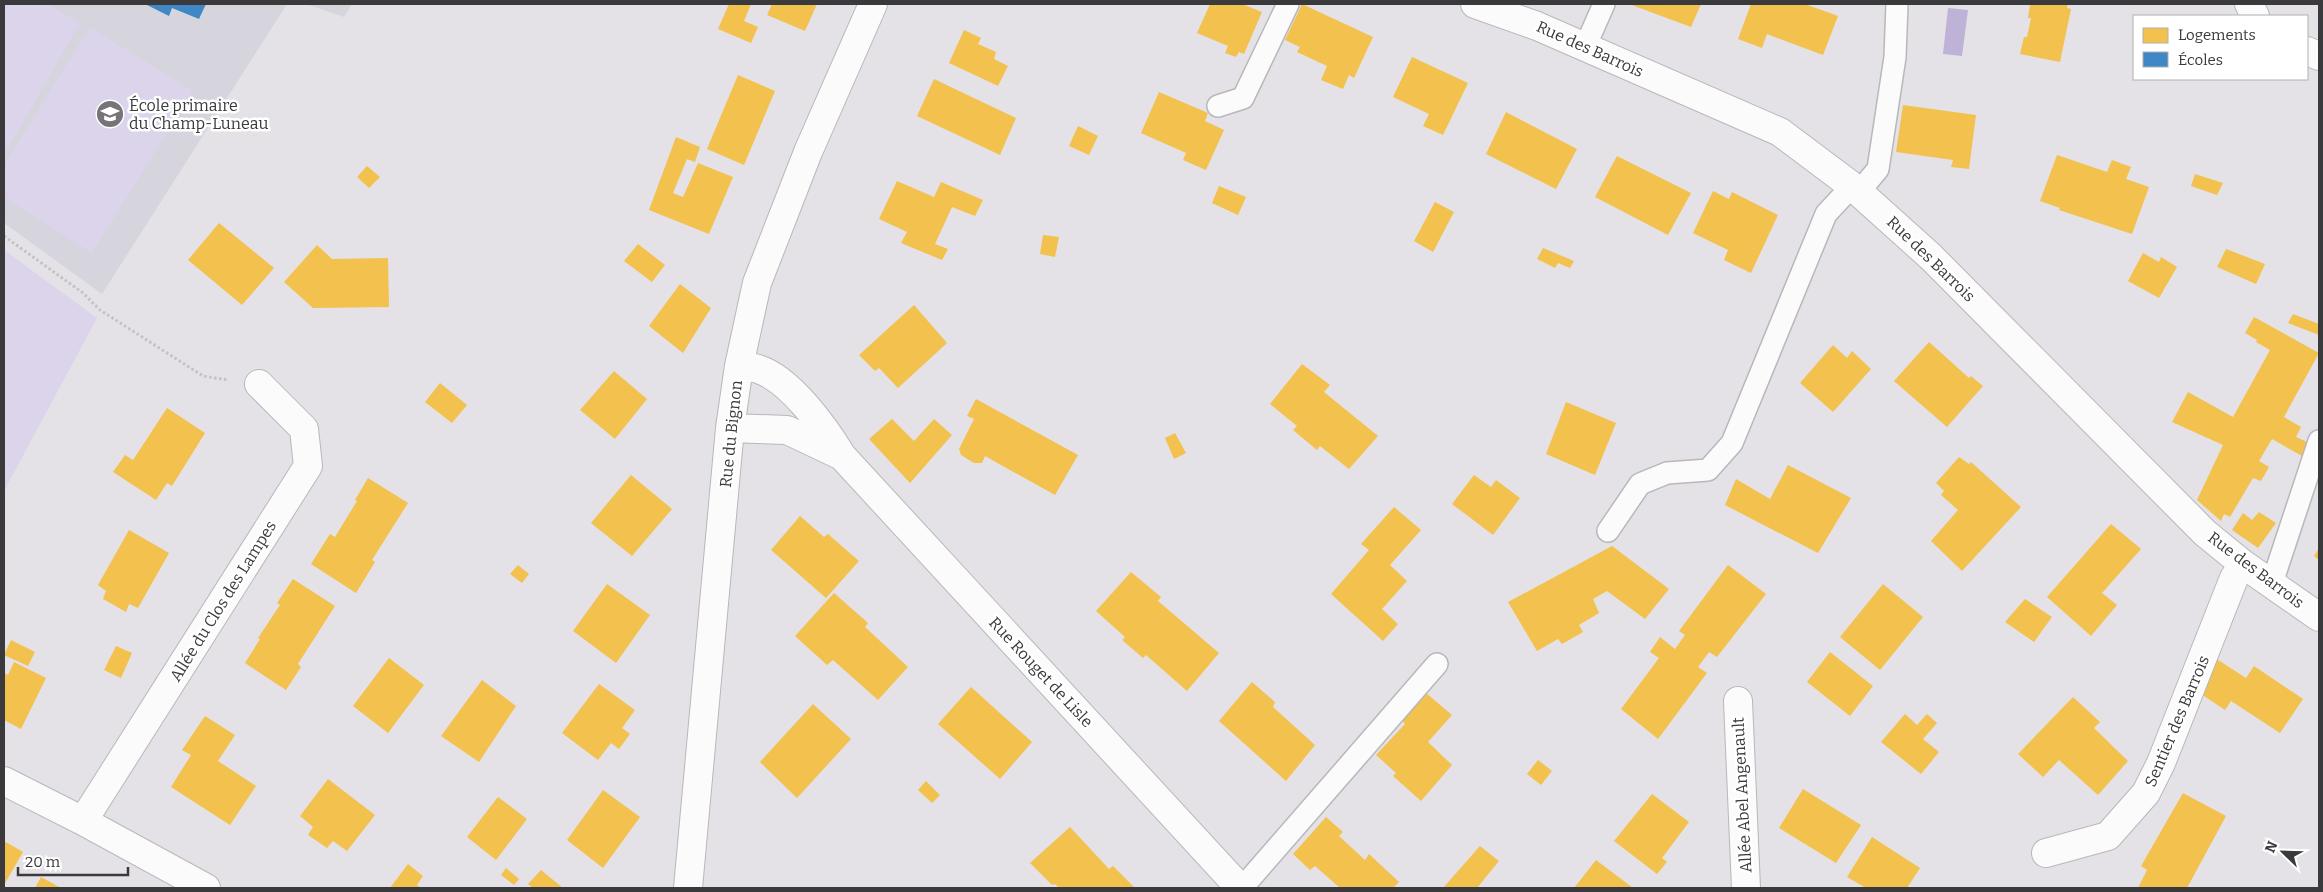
<svg xmlns="http://www.w3.org/2000/svg" width="2323" height="892" viewBox="0 0 2323 892" font-family="Bitter,serif">
<style>
.built{fill:#d6d5dd}
.green{fill:#dbd4eb}
.water{fill:#beb2d7}
.homes{fill:#f2c14e}
.schools{fill:#3f88c5}
.lines{fill:none;stroke-linecap:round;stroke-linejoin:round}
.lane-casing{stroke:#b8b7b9;stroke-width:24}
.street-casing{stroke:#b8b7b9;stroke-width:30}
.path{stroke:#c4c3c4;stroke-width:3;stroke-dasharray:2.5 2.5;stroke-linecap:butt}
.lane{stroke:#fbfbfb;stroke-width:21}
.street{stroke:#fbfbfb;stroke-width:28}
.labels{text-anchor:middle;dominant-baseline:central;stroke-width:5;stroke-linejoin:round;paint-order:stroke}
.street-label{font-size:16px;fill:#3a393c;stroke:#fff}
.poi-label{font-size:16px;fill:#3a393c;stroke:#fff;text-anchor:start}
</style>
<rect width="100%" height="100%" fill="#e4e2e6"/>
<!-- built -->
<path class="built" d="M 4,4 L 287,4 L 102,294 L 4,223 Z
M 306,4 L 352,4 L 344,17 Z"/>
<!-- green -->
<path class="green" d="M 4,4 L 47,4 L 80,23 L 4,155 Z
M 90,27 L 193,91 L 92,253 L 4,197 L 4,165 Z
M 4,250 L 97,318 L 4,491 Z"/>
<!-- water -->
<path class="water" d="M 1948,8 L 1968,10 L 1962,56 L 1943,54 Z"/>
<!-- homes -->
<path class="homes" d="M 729,4 L 751,4 L 744,21 L 758,27 L 751,43 L 718,29 Z
M 772,4 L 817,4 L 805,31 L 767,15 Z
M 1210,4 L 1242,4 L 1262,12 L 1244,54 L 1239,52 L 1236,57 L 1225,53 L 1228,46 L 1197,33 Z
M 1302,4 L 1373,37 L 1354,78 L 1349,75 L 1343,89 L 1321,80 L 1327,66 L 1297,52 L 1300,47 L 1285,40 Z
M 1629,4 L 1701,4 L 1691,27 Z
M 1751,4 L 1805,4 L 1838,16 L 1823,55 L 1767,34 L 1762,48 L 1738,39 Z
M 2030,4 L 2068,4 L 2067,8 L 2071,9 L 2060,62 L 2020,54 L 2024,37 L 2027,37 L 2031,18 L 2028,18 Z
M 964,30 L 981,38 L 978,44 L 996,52 L 994,59 L 1008,66 L 998,86 L 949,63 Z
M 1412,57 L 1468,83 L 1443,135 L 1423,126 L 1429,114 L 1393,97 Z
M 738,75 L 775,91 L 744,165 L 707,149 Z
M 934,79 L 1016,118 L 1000,155 L 917,116 Z
M 1159,92 L 1208,113 L 1205,121 L 1224,130 L 1206,170 L 1183,160 L 1186,153 L 1141,133 Z
M 1903,105 L 1976,115 L 1969,169 L 1951,167 L 1953,160 L 1896,152 Z
M 1506,112 L 1577,149 L 1556,189 L 1486,154 Z
M 1078,126 L 1098,136 L 1089,155 L 1069,146 Z
M 676,137 L 700,147 L 695,162 L 687,159 L 673,193 L 683,197 L 698,163 L 733,177 L 709,234 L 649,210 Z
M 2057,155 L 2107,172 L 2112,160 L 2131,167 L 2126,179 L 2149,187 L 2132,234 L 2059,210 L 2060,208 L 2040,201 Z
M 1617,156 L 1691,193 L 1668,235 L 1595,197 Z
M 367,166 L 380,177 L 369,188 L 357,177 Z
M 2195,174 L 2223,183 L 2217,195 L 2191,186 Z
M 897,181 L 934,197 L 941,182 L 983,200 L 975,216 L 952,207 L 935,244 L 948,249 L 942,260 L 901,243 L 907,232 L 879,219 Z
M 1219,186 L 1246,197 L 1238,215 L 1212,203 Z
M 1713,191 L 1729,199 L 1732,192 L 1778,215 L 1751,273 L 1724,260 L 1728,250 L 1693,233 Z
M 1435,202 L 1454,212 L 1433,252 L 1414,241 Z
M 219,223 L 274,268 L 242,305 L 188,260 Z
M 1043,235 L 1059,237 L 1055,257 L 1040,254 Z
M 638,244 L 665,265 L 652,282 L 624,261 Z
M 317,245 L 332,259 L 388,258 L 389,307 L 313,308 L 284,282 Z
M 1543,248 L 1574,261 L 1570,268 L 1558,263 L 1555,268 L 1537,259 Z
M 2226,249 L 2265,264 L 2256,284 L 2217,267 Z
M 2143,253 L 2159,262 L 2161,257 L 2177,267 L 2159,298 L 2128,281 Z
M 680,284 L 711,308 L 683,353 L 649,326 Z
M 914,305 L 947,343 L 898,388 L 879,368 L 875,371 L 859,355 Z
M 2293,314 L 2319,324 L 2319,335 L 2288,323 Z
M 2254,317 L 2319,353 L 2284,417 L 2301,427 L 2296,437 L 2307,442 L 2302,456 L 2272,439 L 2259,461 L 2269,467 L 2261,481 L 2253,478 L 2230,517 L 2224,514 L 2221,521 L 2197,500 L 2223,445 L 2172,422 L 2188,392 L 2233,417 L 2270,350 L 2256,342 L 2257,340 L 2245,333 Z
M 1929,342 L 1969,378 L 1971,376 L 1983,386 L 1947,427 L 1894,381 Z
M 1833,345 L 1847,358 L 1852,351 L 1871,369 L 1833,412 L 1800,383 Z
M 1302,364 L 1330,385 L 1324,392 L 1378,436 L 1349,469 L 1320,446 L 1317,450 L 1293,430 L 1297,426 L 1270,404 Z
M 614,371 L 647,399 L 615,439 L 580,410 Z
M 440,383 L 467,405 L 452,423 L 425,402 Z
M 976,399 L 1078,455 L 1055,495 L 985,456 L 982,463 L 974,463 L 961,455 L 959,449 L 974,419 L 967,416 Z
M 1566,402 L 1616,423 L 1595,475 L 1546,454 Z
M 167,408 L 205,433 L 172,486 L 167,483 L 156,500 L 113,472 L 125,455 L 133,460 Z
M 892,419 L 914,441 L 934,419 L 952,435 L 910,483 L 869,439 Z
M 1175,433 L 1186,453 L 1174,459 L 1165,438 Z
M 1959,457 L 1969,464 L 1971,462 L 2021,507 L 1962,571 L 1931,541 L 1958,510 L 1941,495 L 1944,491 L 1936,483 Z
M 1788,465 L 1851,498 L 1818,553 L 1725,505 L 1736,479 L 1770,499 Z
M 631,475 L 672,509 L 632,556 L 591,523 Z
M 1474,475 L 1491,487 L 1496,480 L 1520,498 L 1493,535 L 1452,504 Z
M 368,478 L 408,503 L 372,560 L 375,562 L 356,593 L 311,564 L 330,534 L 335,537 L 357,501 L 355,500 Z
M 1394,507 L 1421,530 L 1390,565 L 1407,581 L 1382,609 L 1398,624 L 1383,641 L 1331,594 L 1369,550 L 1361,544 Z
M 2259,512 L 2276,523 L 2258,548 L 2232,530 L 2243,513 L 2252,520 Z
M 800,516 L 824,537 L 828,534 L 859,561 L 826,598 L 771,550 Z
M 2111,524 L 2141,549 L 2102,593 L 2117,605 L 2091,636 L 2047,597 Z
M 129,530 L 169,553 L 138,608 L 129,604 L 126,612 L 103,599 L 106,591 L 98,585 Z
M 1612,546 L 1669,589 L 1645,619 L 1607,591 L 1593,599 L 1599,613 L 1579,625 L 1583,632 L 1562,644 L 1558,639 L 1537,651 L 1508,602 Z
M 2319,548 L 2319,560 L 2314,556 Z
M 518,565 L 529,574 L 522,583 L 510,574 Z
M 1728,565 L 1766,594 L 1717,657 L 1709,652 L 1698,667 L 1707,673 L 1658,739 L 1621,709 L 1659,658 L 1650,652 L 1660,637 L 1675,649 L 1685,635 L 1679,631 Z
M 1131,572 L 1161,597 L 1158,601 L 1219,653 L 1187,691 L 1146,655 L 1143,658 L 1122,640 L 1125,637 L 1096,611 Z
M 293,579 L 335,606 L 298,664 L 301,667 L 286,690 L 245,663 L 260,639 L 258,638 L 280,605 L 277,603 Z
M 607,584 L 650,615 L 616,663 L 573,631 Z
M 1883,584 L 1923,617 L 1880,670 L 1840,637 Z
M 834,593 L 868,623 L 865,627 L 908,667 L 878,700 L 833,660 L 827,665 L 795,636 Z
M 2025,599 L 2052,617 L 2034,642 L 2005,622 Z
M 11,640 L 35,652 L 28,666 L 4,655 Z
M 116,646 L 132,653 L 121,678 L 104,670 Z
M 1830,652 L 1873,686 L 1850,716 L 1807,682 Z
M 389,658 L 424,685 L 388,733 L 353,706 Z
M 2215,658 L 2246,678 L 2254,666 L 2303,699 L 2280,733 L 2231,701 L 2225,710 L 2201,694 Z
M 14,662 L 46,678 L 21,729 L 4,720 L 4,673 L 8,675 Z
M 482,680 L 516,706 L 479,762 L 441,736 Z
M 1252,682 L 1275,702 L 1273,707 L 1315,745 L 1286,781 L 1219,721 Z
M 599,684 L 635,710 L 622,728 L 630,734 L 619,749 L 611,743 L 598,760 L 562,733 Z
M 971,687 L 1032,742 L 1000,779 L 938,724 Z
M 1426,693 L 1452,715 L 1428,742 L 1452,765 L 1421,801 L 1393,776 L 1396,773 L 1376,755 L 1405,724 L 1402,720 Z
M 2073,697 L 2100,722 L 2094,728 L 2128,761 L 2098,795 L 2059,760 L 2043,777 L 2018,754 Z
M 813,704 L 851,739 L 797,798 L 760,762 Z
M 1905,714 L 1917,725 L 1927,714 L 1937,723 L 1923,739 L 1939,752 L 1921,774 L 1881,742 Z
M 205,716 L 235,735 L 218,761 L 256,786 L 230,825 L 171,787 L 191,755 L 182,750 Z
M 1538,760 L 1552,771 L 1541,785 L 1527,774 Z
M 328,779 L 375,815 L 347,851 L 333,841 L 327,848 L 308,835 L 313,827 L 300,816 Z
M 926,781 L 940,795 L 932,803 L 918,790 Z
M 1803,789 L 1861,825 L 1836,863 L 1779,828 Z
M 603,790 L 640,817 L 603,868 L 567,840 Z
M 2183,793 L 2226,816 L 2187,888 L 2138,888 L 2147,870 L 2141,866 Z
M 1652,794 L 1689,822 L 1662,858 L 1667,862 L 1657,874 L 1614,841 Z
M 498,797 L 527,819 L 496,860 L 467,837 Z
M 1326,817 L 1343,832 L 1339,836 L 1365,860 L 1369,854 L 1399,882 L 1393,888 L 1340,888 L 1315,866 L 1310,870 L 1293,854 Z
M 1070,827 L 1109,869 L 1113,866 L 1135,888 L 1059,888 L 1055,884 L 1052,885 L 1030,863 Z
M 1872,837 L 1920,868 L 1907,888 L 1866,888 L 1847,877 Z
M 4,841 L 23,852 L 4,885 Z
M 1480,846 L 1499,861 L 1477,888 L 1443,888 Z
M 1596,860 L 1633,888 L 1574,888 Z
M 408,864 L 423,876 L 417,885 L 421,888 L 390,888 Z
M 506,868 L 519,879 L 514,885 L 501,875 Z
M 541,870 L 563,888 L 533,888 L 528,884 Z
M 41,877 L 61,888 L 35,888 Z"/>
<!-- schools -->
<path class="schools" d="M 145,4 L 206,4 L 199,19 L 172,8 L 169,16 Z"/>
<g class="lines">
<defs>
<path id="lane" d="M 1585,47 L 1604,4
M 1218,106 L 1243,98 L 1288,4
M 1859,192 L 1878,169 L 1895,57 L 1897,4
M 1608,531 L 1640,484 L 1667,473 L 1708,470 L 1732,443 L 1826,214 L 1852,186
M 2272,583 L 2319,441
M 1242,888 L 1437,664"/>
<path id="street" d="M 1475,4 L 1537,26 L 1780,132 L 1852,186 L 1931,257 L 2205,533 L 2243,564 L 2319,617
M 2249,4 L 2255,16
M 2307,51 L 2319,56
M 739,366 C 745,367 752,367 758,369 C 790,379 825,428 842,456 L 1240,888
M 730,428 L 787,430 L 842,456
M 1738,701 L 1746,888
M 4,781 L 83,821 L 206,888
M 83,821 L 308,466 L 304,429 L 259,384
M 2046,853 L 2108,836 L 2146,793 L 2161,763 L 2234,578 L 2243,564
M 688,888 L 730,428 L 739,366 L 757,283 L 808,152 L 873,4"/>
</defs>
<!-- lane casing -->
<use href="#lane" class="lane-casing"/>
<!-- street casing -->
<use href="#street" class="street-casing"/>
<!-- path -->
<path class="path" d="M 4,236 L 83,293 L 100,310 L 203,376 L 228,380"/>
<!-- lane -->
<use href="#lane" class="lane"/>
<!-- street -->
<use href="#street" class="street"/>
</g>
<!-- icons -->
<defs>
<symbol id="school-disc" viewBox="-11 -11 22 22"><circle r="9.5" fill="#767478" stroke="#fff"/><path d="M0-5L7-2L0 1L-7-2ZM-4 1L0 2.5L4 1V4Q0 6-4 4Z" fill="#fff"/></symbol>
</defs>
<g fill-rule="evenodd">
<use href="#school-disc" x="94" y="98" width="32" height="32"/>
</g>
<g class="labels">
<!-- street labels -->
<g class="street-label">
<text transform="translate(1590 49) rotate(24)">Rue des Barrois</text>
<text transform="translate(1931 259) rotate(44)">Rue des Barrois</text>
<text transform="translate(731 434) rotate(-84)">Rue du Bignon</text>
<text transform="translate(2256 570) rotate(37)">Rue des Barrois</text>
<text transform="translate(223 601) rotate(-58)">Allée du Clos des Lampes</text>
<text transform="translate(1041 672) rotate(47)">Rue Rouget de Lisle</text>
<text transform="translate(2177 721) rotate(-67)">Sentier des Barrois</text>
<text transform="translate(1742 795) rotate(-93)">Allée Abel Angenault</text>
</g>
<!-- poi labels -->
<g class="poi-label">
<text x="129" y="105">École primaire<tspan x="129" dy="18">du Champ-Luneau</tspan></text>
</g>
</g>
<!-- border -->
<rect width="2323" height="892" fill="none" stroke="#3a393c" stroke-width="10"/>
<!-- legend -->
<rect x="2133" y="15" width="175" height="65" fill="#ffffff" stroke="#b0b0b1"/>
<rect x="2143" y="28" width="25" height="15" fill="#f2c14e" stroke="#b0b0b1"/>
<text x="2178" y="40" font-size="15" fill="#3a393c">Logements</text>
<rect x="2143" y="52" width="25" height="15" fill="#3f88c5" stroke="#b0b0b1"/>
<text x="2178" y="65" font-size="15" fill="#3a393c">Écoles</text>
<!-- north arrow -->
<g transform="translate(2283 852) rotate(293)" stroke="#ffffff" stroke-width="4" paint-order="stroke">
<path d="M0-4L9 19L0 12L-9 19Z" fill="#3a393c"/>
<text y="-8" font-size="14" font-weight="bold" text-anchor="middle" fill="#3a393c">N</text>
</g>
<!-- scale -->
<path d="M18 867v8h110v-8" fill="none" stroke="#3a393c" stroke-width="2.5"/>
<text x="25" y="867" font-size="15" fill="#3a393c" stroke="#ffffff" stroke-width="4" paint-order="stroke">20 m</text>
</svg>
